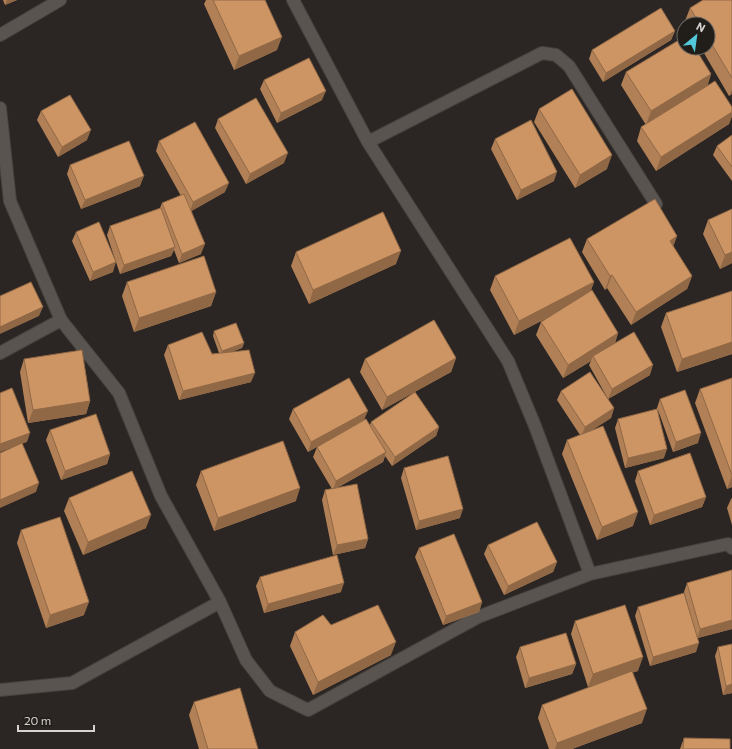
<svg xmlns="http://www.w3.org/2000/svg" width="732" height="749" viewBox="0 0 732 749" font-family="Commissioner,sans-serif">
<style>
.lines{fill:none;stroke-linecap:round;stroke-linejoin:round}
.street-casing{stroke:#46423f;stroke-width:14}
.street{stroke:#59544f;stroke-width:12}
.wall{fill:#b18056}
.shaded-wall{fill:#906846}
.building{fill:#ce9564;stroke:#906846}
</style>
<rect width="100%" height="100%" fill="#2b2623"/>
<g class="lines">
<defs>
<path id="street" d="M 293,0 L 368,142 L 508,361 L 535,426 L 590,574
M 0,35 L 60,0
M 0,108 L 10,201 L 61,320 L 119,393 L 161,496 L 220,602 L 246,660 L 270,691 L 308,710 L 478,617 L 590,574 L 728,544 L 732,548
M 368,142 L 542,53 L 556,55 L 569,66 L 656,204
M 0,353 L 61,320
M 0,690 L 72,683 L 220,602"/>
</defs>
<!-- street casing -->
<use href="#street" class="street-casing"/>
<!-- street -->
<use href="#street" class="street"/>
</g>
<!-- wall -->
<path class="wall" d="M 3,0 L 17,0 L 5,5 Z
M 206,0 L 265,0 L 277,50 L 234,70 L 204,4 Z
M 732,0 L 732,94 L 729,96 L 701,48 L 708,48 L 708,24 L 687,24 L 685,21 L 690,8 Z
M 675,31 L 671,40 L 603,82 L 589,59 L 592,50 Z
M 626,72 L 711,74 L 707,86 L 732,107 L 732,116 L 729,124 L 656,171 L 637,141 L 641,127 L 646,125 L 621,85 Z
M 264,80 L 322,100 L 277,123 L 260,89 Z
M 539,109 L 607,169 L 575,188 L 534,122 Z
M 41,111 L 87,140 L 58,157 L 37,120 Z
M 218,119 L 284,163 L 246,184 L 215,128 Z
M 732,135 L 732,181 L 713,155 L 717,146 Z
M 495,139 L 554,181 L 517,200 L 491,149 Z
M 159,141 L 225,192 L 191,211 L 201,254 L 179,263 L 174,250 L 171,256 L 120,274 L 107,235 L 110,226 L 160,208 L 162,203 L 181,196 L 156,151 Z
M 70,165 L 140,186 L 81,209 L 67,174 Z
M 732,209 L 732,263 L 720,269 L 703,234 L 708,220 Z
M 76,232 L 113,272 L 90,281 L 72,241 Z
M 677,236 L 673,246 L 692,276 L 687,289 L 631,325 L 607,288 L 605,290 L 582,252 L 587,239 Z
M 296,252 L 396,264 L 309,304 L 291,266 Z
M 495,276 L 594,282 L 590,292 L 618,333 L 615,343 L 650,375 L 608,399 L 589,365 L 591,361 L 563,378 L 536,335 L 541,322 L 553,315 L 514,335 L 490,290 Z
M 127,282 L 216,292 L 211,306 L 134,332 L 122,296 Z
M 732,291 L 732,354 L 677,372 L 661,327 L 666,313 Z
M 214,331 L 244,343 L 242,348 L 231,352 L 251,382 L 179,400 L 164,355 L 168,345 L 212,354 L 219,353 L 213,336 Z
M 456,358 L 451,372 L 382,410 L 360,372 L 365,359 Z
M 24,359 L 90,401 L 86,414 L 28,423 L 20,372 Z
M 732,378 L 732,487 L 727,489 L 695,403 L 700,389 Z
M 561,391 L 614,408 L 611,418 L 589,432 L 633,526 L 597,540 L 562,454 L 567,440 L 580,435 L 557,400 Z
M 660,399 L 698,443 L 673,452 L 658,410 L 664,458 L 625,468 L 615,428 L 618,419 L 657,409 L 657,408 Z
M 293,409 L 365,419 L 370,425 L 371,422 L 439,427 L 436,436 L 392,466 L 385,456 L 383,462 L 337,488 L 368,539 L 365,548 L 333,555 L 322,500 L 325,490 L 332,489 L 313,457 L 317,447 L 341,433 L 308,452 L 289,419 Z
M 50,430 L 110,454 L 107,464 L 61,480 L 46,440 Z
M 404,468 L 460,518 L 416,530 L 401,478 Z
M 201,471 L 296,501 L 214,531 L 196,485 Z
M 638,471 L 706,497 L 702,507 L 650,525 L 635,481 Z
M 69,498 L 146,528 L 83,555 L 64,511 Z
M 732,498 L 732,525 L 727,508 L 731,499 Z
M 21,530 L 84,615 L 46,628 L 17,543 Z
M 488,545 L 557,562 L 553,572 L 504,595 L 484,554 Z
M 419,548 L 482,602 L 479,612 L 443,625 L 415,557 Z
M 732,570 L 732,629 L 698,638 L 696,652 L 650,666 L 635,616 L 638,607 L 688,606 L 684,592 L 687,583 Z
M 260,577 L 341,592 L 264,613 L 256,586 Z
M 575,621 L 638,671 L 633,672 L 642,723 L 572,749 L 549,749 L 538,718 L 542,705 L 599,684 L 588,687 L 571,634 Z
M 331,625 L 391,655 L 313,695 L 290,646 L 295,632 Z
M 520,647 L 576,664 L 572,674 L 525,688 L 516,657 Z
M 718,647 L 732,693 L 723,695 L 715,656 Z
M 194,702 L 258,749 L 199,749 L 189,715 Z
M 684,738 L 730,749 L 680,749 Z"/>
<!-- shaded-wall -->
<path class="shaded-wall" d="M 7,0 L 17,0 L 5,5 Z
M 675,31 L 671,40 L 603,82 L 606,73 Z
M 282,37 L 277,50 L 234,70 L 239,56 Z
M 711,74 L 707,88 L 646,125 L 651,111 Z
M 732,89 L 732,94 L 729,96 Z
M 326,91 L 322,100 L 277,123 L 281,113 Z
M 732,112 L 732,116 L 729,124 L 656,171 L 661,157 Z
M 91,130 L 87,140 L 58,157 L 62,147 Z
M 288,153 L 284,163 L 246,184 L 250,174 Z
M 612,155 L 607,169 L 575,188 L 580,175 Z
M 557,172 L 554,181 L 517,200 L 521,190 Z
M 144,176 L 140,186 L 81,209 L 85,200 Z
M 229,183 L 225,192 L 190,212 L 193,202 Z
M 677,236 L 672,250 L 670,241 Z
M 205,244 L 201,254 L 179,263 L 182,254 Z
M 175,247 L 171,256 L 120,274 L 124,265 Z
M 401,251 L 396,264 L 309,304 L 313,290 Z
M 732,252 L 732,263 L 720,269 L 725,255 Z
M 116,262 L 113,272 L 90,281 L 93,272 Z
M 612,275 L 607,288 L 605,290 L 610,276 Z
M 692,276 L 687,289 L 631,325 L 636,312 Z
M 594,282 L 589,296 L 514,335 L 519,321 Z
M 216,292 L 211,306 L 134,332 L 139,318 Z
M 43,307 L 39,316 L 0,334 L 0,327 Z
M 618,333 L 614,347 L 593,356 L 591,361 L 563,378 L 568,365 Z
M 732,342 L 732,354 L 677,372 L 682,359 Z
M 244,343 L 242,348 L 220,356 L 222,351 Z
M 456,358 L 451,372 L 382,410 L 387,397 Z
M 653,365 L 650,375 L 608,399 L 612,389 Z
M 255,373 L 251,382 L 179,400 L 183,391 Z
M 90,401 L 86,414 L 28,423 L 33,410 Z
M 614,408 L 611,418 L 581,437 L 585,427 Z
M 368,411 L 364,420 L 308,452 L 311,442 Z
M 439,427 L 436,436 L 392,466 L 395,457 Z
M 30,433 L 27,442 L 0,452 L 0,444 Z
M 701,433 L 698,443 L 673,452 L 676,442 Z
M 667,449 L 664,458 L 625,468 L 628,458 Z
M 386,452 L 383,462 L 333,490 L 336,481 Z
M 110,454 L 107,464 L 61,480 L 65,471 Z
M 732,475 L 732,487 L 727,489 Z
M 39,483 L 36,492 L 0,508 L 0,500 Z
M 300,488 L 296,501 L 214,531 L 218,518 Z
M 706,497 L 702,507 L 650,525 L 654,515 Z
M 463,509 L 460,518 L 416,530 L 419,521 Z
M 638,512 L 633,526 L 597,540 L 602,527 Z
M 151,515 L 146,528 L 83,555 L 88,542 Z
M 368,539 L 365,548 L 333,555 L 337,545 Z
M 557,562 L 553,572 L 504,595 L 508,586 Z
M 344,583 L 341,592 L 264,613 L 268,604 Z
M 89,602 L 84,615 L 46,628 L 50,615 Z
M 482,602 L 479,612 L 443,625 L 446,616 Z
M 732,620 L 732,629 L 697,638 L 700,629 Z
M 396,642 L 391,655 L 313,695 L 318,682 Z
M 699,643 L 696,652 L 650,666 L 653,657 Z
M 643,657 L 638,671 L 588,687 L 593,674 Z
M 576,664 L 572,674 L 525,688 L 529,678 Z
M 732,684 L 732,693 L 723,695 L 726,686 Z
M 647,709 L 642,723 L 572,749 L 555,749 L 557,743 Z"/>
<!-- building -->
<path class="building" d="M 213,0 L 265,0 L 282,37 L 239,56 Z
M 703,0 L 732,0 L 732,78 L 708,38 L 708,24 L 700,24 L 690,8 Z
M 661,8 L 675,31 L 606,73 L 592,50 Z
M 684,37 L 684,48 L 695,48 L 711,74 L 651,111 L 626,72 Z
M 309,58 L 326,91 L 281,113 L 264,80 Z
M 715,81 L 732,107 L 732,112 L 661,157 L 641,127 Z
M 572,89 L 612,155 L 580,175 L 539,109 Z
M 70,95 L 91,130 L 62,147 L 41,111 Z
M 256,98 L 288,153 L 250,174 L 218,119 Z
M 531,120 L 557,172 L 521,190 L 495,139 Z
M 195,122 L 229,183 L 193,202 L 159,141 Z
M 732,135 L 732,167 L 717,146 Z
M 129,141 L 144,176 L 85,200 L 70,165 Z
M 184,194 L 205,244 L 182,254 L 162,203 Z
M 655,199 L 677,236 L 670,241 L 692,276 L 636,312 L 612,275 L 610,276 L 587,239 Z
M 161,208 L 175,247 L 124,265 L 110,226 Z
M 732,209 L 732,252 L 725,255 L 708,220 Z
M 383,212 L 401,251 L 313,290 L 296,252 Z
M 99,222 L 116,262 L 93,272 L 76,232 Z
M 570,238 L 594,282 L 519,321 L 495,276 Z
M 204,256 L 216,292 L 139,318 L 127,282 Z
M 31,282 L 43,307 L 0,327 L 0,296 Z
M 592,290 L 618,333 L 568,365 L 541,322 Z
M 732,291 L 732,342 L 682,359 L 666,313 Z
M 434,320 L 456,358 L 387,397 L 365,359 Z
M 236,323 L 244,343 L 222,351 L 214,331 Z
M 202,332 L 212,354 L 249,350 L 255,373 L 183,391 L 168,345 Z
M 634,332 L 653,365 L 612,389 L 593,356 Z
M 82,350 L 90,401 L 33,410 L 24,359 Z
M 590,372 L 614,408 L 585,427 L 561,391 Z
M 349,378 L 368,411 L 311,442 L 293,409 Z
M 732,378 L 732,475 L 700,389 Z
M 12,388 L 30,433 L 0,444 L 0,393 Z
M 685,390 L 701,433 L 676,442 L 660,399 Z
M 415,392 L 439,427 L 395,457 L 371,422 Z
M 657,409 L 667,449 L 628,458 L 618,419 Z
M 96,414 L 110,454 L 65,471 L 50,430 Z
M 366,419 L 386,452 L 336,481 L 317,447 Z
M 603,426 L 638,512 L 602,527 L 567,440 Z
M 283,441 L 300,488 L 218,518 L 201,471 Z
M 22,443 L 39,483 L 0,500 L 0,453 Z
M 690,453 L 706,497 L 654,515 L 638,471 Z
M 448,456 L 463,509 L 419,521 L 404,468 Z
M 132,471 L 151,515 L 88,542 L 69,498 Z
M 357,484 L 368,539 L 337,545 L 325,490 Z
M 60,517 L 89,602 L 50,615 L 21,530 Z
M 537,522 L 557,562 L 508,586 L 488,545 Z
M 454,534 L 482,602 L 446,616 L 419,548 Z
M 337,555 L 344,583 L 268,604 L 260,577 Z
M 732,570 L 732,620 L 700,629 L 687,583 Z
M 684,593 L 699,643 L 653,657 L 638,607 Z
M 378,605 L 396,642 L 318,682 L 295,632 L 323,615 L 331,625 Z
M 625,605 L 643,657 L 593,674 L 575,621 Z
M 566,633 L 576,664 L 529,678 L 520,647 Z
M 732,644 L 732,684 L 726,686 L 718,647 Z
M 632,671 L 647,709 L 557,743 L 542,705 Z
M 240,688 L 258,749 L 208,749 L 194,702 Z
M 684,738 L 730,739 L 730,749 L 683,749 Z"/>
<!-- north arrow -->
<g transform="translate(696 36) rotate(29)"><circle r="19" fill="#211d19" stroke="#696663"/>
<path d="M0-3L7 15L0 10L-7 15Z" fill="#53cadc"/>
<text y="-6" font-size="11" font-weight="bold" text-anchor="middle" fill="#d6d3d1">N</text>
</g>
<!-- scale -->
<path d="M18 725v6h76v-6" fill="none" stroke="#d6d3d1" stroke-width="2"/>
<text x="24" y="725" font-size="12" fill="#d6d3d1" stroke="#211d19" stroke-width="3" paint-order="stroke">20 m</text>
</svg>
